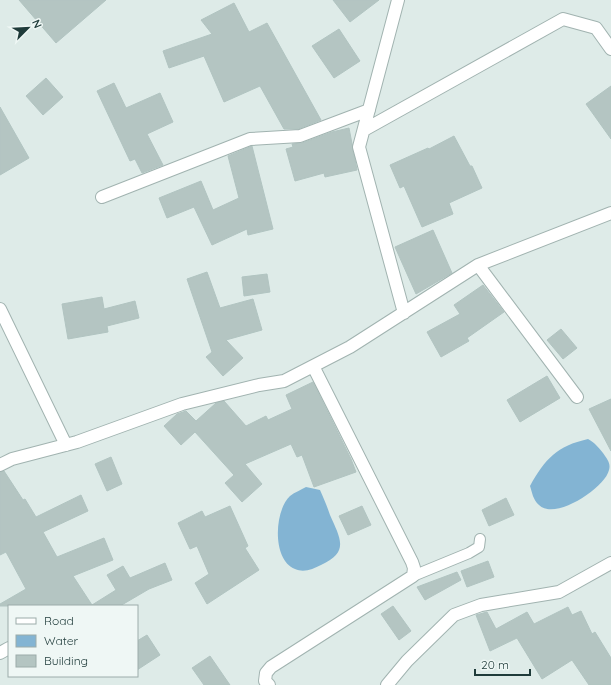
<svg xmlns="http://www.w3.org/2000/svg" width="611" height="685" viewBox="0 0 611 685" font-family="Quicksand,sans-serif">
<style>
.water{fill:#83b4d3}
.building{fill:#b4c5c2;stroke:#b1c4c1}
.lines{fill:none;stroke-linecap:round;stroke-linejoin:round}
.lane-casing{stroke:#a1b3b0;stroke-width:12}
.street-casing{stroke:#a1b3b0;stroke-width:14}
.lane{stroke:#fff;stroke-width:10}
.street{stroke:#fff;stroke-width:12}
</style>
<rect width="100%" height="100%" fill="#deebe8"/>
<!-- water -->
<path class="water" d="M 588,439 C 595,443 598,447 603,453 C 607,459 611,463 609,470 C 605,488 555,521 539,505 C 533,500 532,492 530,486 C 545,459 557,446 588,439 Z
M 306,487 L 320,490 C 324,499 327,506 330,515 C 340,538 350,552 321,565 C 313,569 304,573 295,569 C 272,560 274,511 290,496 C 295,492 301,490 306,487 Z"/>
<!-- building -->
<path class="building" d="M 19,0 L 106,0 L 56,43 Z
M 333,0 L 379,0 L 350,22 Z
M 234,3 L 249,32 L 267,23 L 321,120 L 298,129 L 284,129 L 260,86 L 224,102 L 204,56 L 169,68 L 163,51 L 212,34 L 201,20 Z
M 339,29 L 360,61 L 334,78 L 312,46 Z
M 46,78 L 63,97 L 43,115 L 26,96 Z
M 114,83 L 126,108 L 160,93 L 173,122 L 147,134 L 163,165 L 142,173 L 135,159 L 130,161 L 97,91 Z
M 611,86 L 611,139 L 586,104 Z
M 0,107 L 29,158 L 0,175 Z
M 349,128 L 357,170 L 325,177 L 324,173 L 295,181 L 286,149 L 293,147 L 292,144 L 302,143 L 332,132 Z
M 454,136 L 470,166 L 472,166 L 482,188 L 449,203 L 453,214 L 422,227 L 404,186 L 400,188 L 390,165 L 428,148 L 429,149 Z
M 252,146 L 273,229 L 248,235 L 247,229 L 212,245 L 194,207 L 167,218 L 159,198 L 201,181 L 213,210 L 239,198 L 228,156 Z
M 433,230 L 452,273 L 416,294 L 395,247 Z
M 207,272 L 220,308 L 253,299 L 262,330 L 226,340 L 243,358 L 223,376 L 206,357 L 212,352 L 187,279 Z
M 267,274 L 270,292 L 244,296 L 242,277 Z
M 483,285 L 504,312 L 467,338 L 469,341 L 441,357 L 427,332 L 460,314 L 454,305 Z
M 102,297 L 104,309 L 135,301 L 139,318 L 107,326 L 108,332 L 68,339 L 62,304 Z
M 561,329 L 577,348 L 563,359 L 547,340 Z
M 547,376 L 560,398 L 520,422 L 507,400 Z
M 313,382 L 351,459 L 356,472 L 314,487 L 302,455 L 297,457 L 291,444 L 245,464 L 262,484 L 242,502 L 225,483 L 234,475 L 195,432 L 181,445 L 164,426 L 177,414 L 186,411 L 196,421 L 216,403 L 224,401 L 246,426 L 266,416 L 268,420 L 292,409 L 286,395 Z
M 611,399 L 611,451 L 589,409 Z
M 111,457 L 122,484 L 107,491 L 95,464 Z
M 4,471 L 23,500 L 25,499 L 36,517 L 81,495 L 88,511 L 43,532 L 57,557 L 104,538 L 113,560 L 73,576 L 92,605 L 116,590 L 107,575 L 123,566 L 130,578 L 165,563 L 172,580 L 149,589 L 120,606 L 0,606 L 0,604 L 26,589 L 6,552 L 0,555 L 0,472 Z
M 506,498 L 514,515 L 489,526 L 482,510 Z
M 230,506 L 248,546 L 245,548 L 259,570 L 207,604 L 195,583 L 209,574 L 197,546 L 190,549 L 178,523 L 202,511 L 205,517 Z
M 362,506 L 371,525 L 348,535 L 339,516 Z
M 488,561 L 494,577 L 467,587 L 461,571 Z
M 457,572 L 461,580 L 425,600 L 417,587 Z
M 393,606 L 411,631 L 399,640 L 381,614 Z
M 568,607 L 572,615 L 581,611 L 592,634 L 595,632 L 611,658 L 611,685 L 589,685 L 572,660 L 542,679 L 517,638 L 490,651 L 476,615 L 487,612 L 496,629 L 527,612 L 534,624 Z
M 147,635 L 160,655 L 137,670 L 137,641 Z
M 210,656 L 230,685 L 204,685 L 192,668 Z"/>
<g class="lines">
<defs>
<path id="lane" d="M 413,576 L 469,553 L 479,547 L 480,539"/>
<path id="street" d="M 398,0 L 359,147 L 404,313
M 364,130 L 563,19 L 596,28 L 611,49
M 102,197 L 250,139 L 300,136 L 369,110
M 478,265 L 577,397
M 0,309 L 66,445
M 0,465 L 12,459 L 77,442 L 182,404 L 259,385 L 284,381 L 350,347 L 478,265 L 611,213
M 0,653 L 9,648
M 269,685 L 265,681 L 266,673 L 271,667 L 413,576 L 414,568 L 412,562 L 313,366
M 387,685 L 407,661 L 454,615 L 481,605 L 559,592 L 611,563"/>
</defs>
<!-- lane casing -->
<use href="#lane" class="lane-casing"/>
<!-- street casing -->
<use href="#street" class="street-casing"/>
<!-- lane -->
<use href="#lane" class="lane"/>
<!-- street -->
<use href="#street" class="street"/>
</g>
<!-- legend -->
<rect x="8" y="605" width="130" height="72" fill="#eff7f5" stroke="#9cacaa"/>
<rect x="16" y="618" width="20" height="6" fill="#ffffff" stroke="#9cacaa"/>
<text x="44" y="625" font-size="12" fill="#1f3b3a">Road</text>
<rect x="16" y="635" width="20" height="12" fill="#83b4d3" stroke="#9cacaa"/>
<text x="44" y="645" font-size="12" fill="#1f3b3a">Water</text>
<rect x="16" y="655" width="20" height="12" fill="#b4c5c2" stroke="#9cacaa"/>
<text x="44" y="665" font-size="12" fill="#1f3b3a">Building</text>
<!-- north arrow -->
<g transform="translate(28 28) rotate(66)" stroke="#eff7f5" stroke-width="3" paint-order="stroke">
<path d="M0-3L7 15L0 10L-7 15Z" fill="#1f3b3a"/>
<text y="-6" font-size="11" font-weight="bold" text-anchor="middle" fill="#1f3b3a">N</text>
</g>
<!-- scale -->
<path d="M475 669v6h55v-6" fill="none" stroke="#1f3b3a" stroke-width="2"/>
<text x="481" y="669" font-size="12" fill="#1f3b3a" stroke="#eff7f5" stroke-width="3" paint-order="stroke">20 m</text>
</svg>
